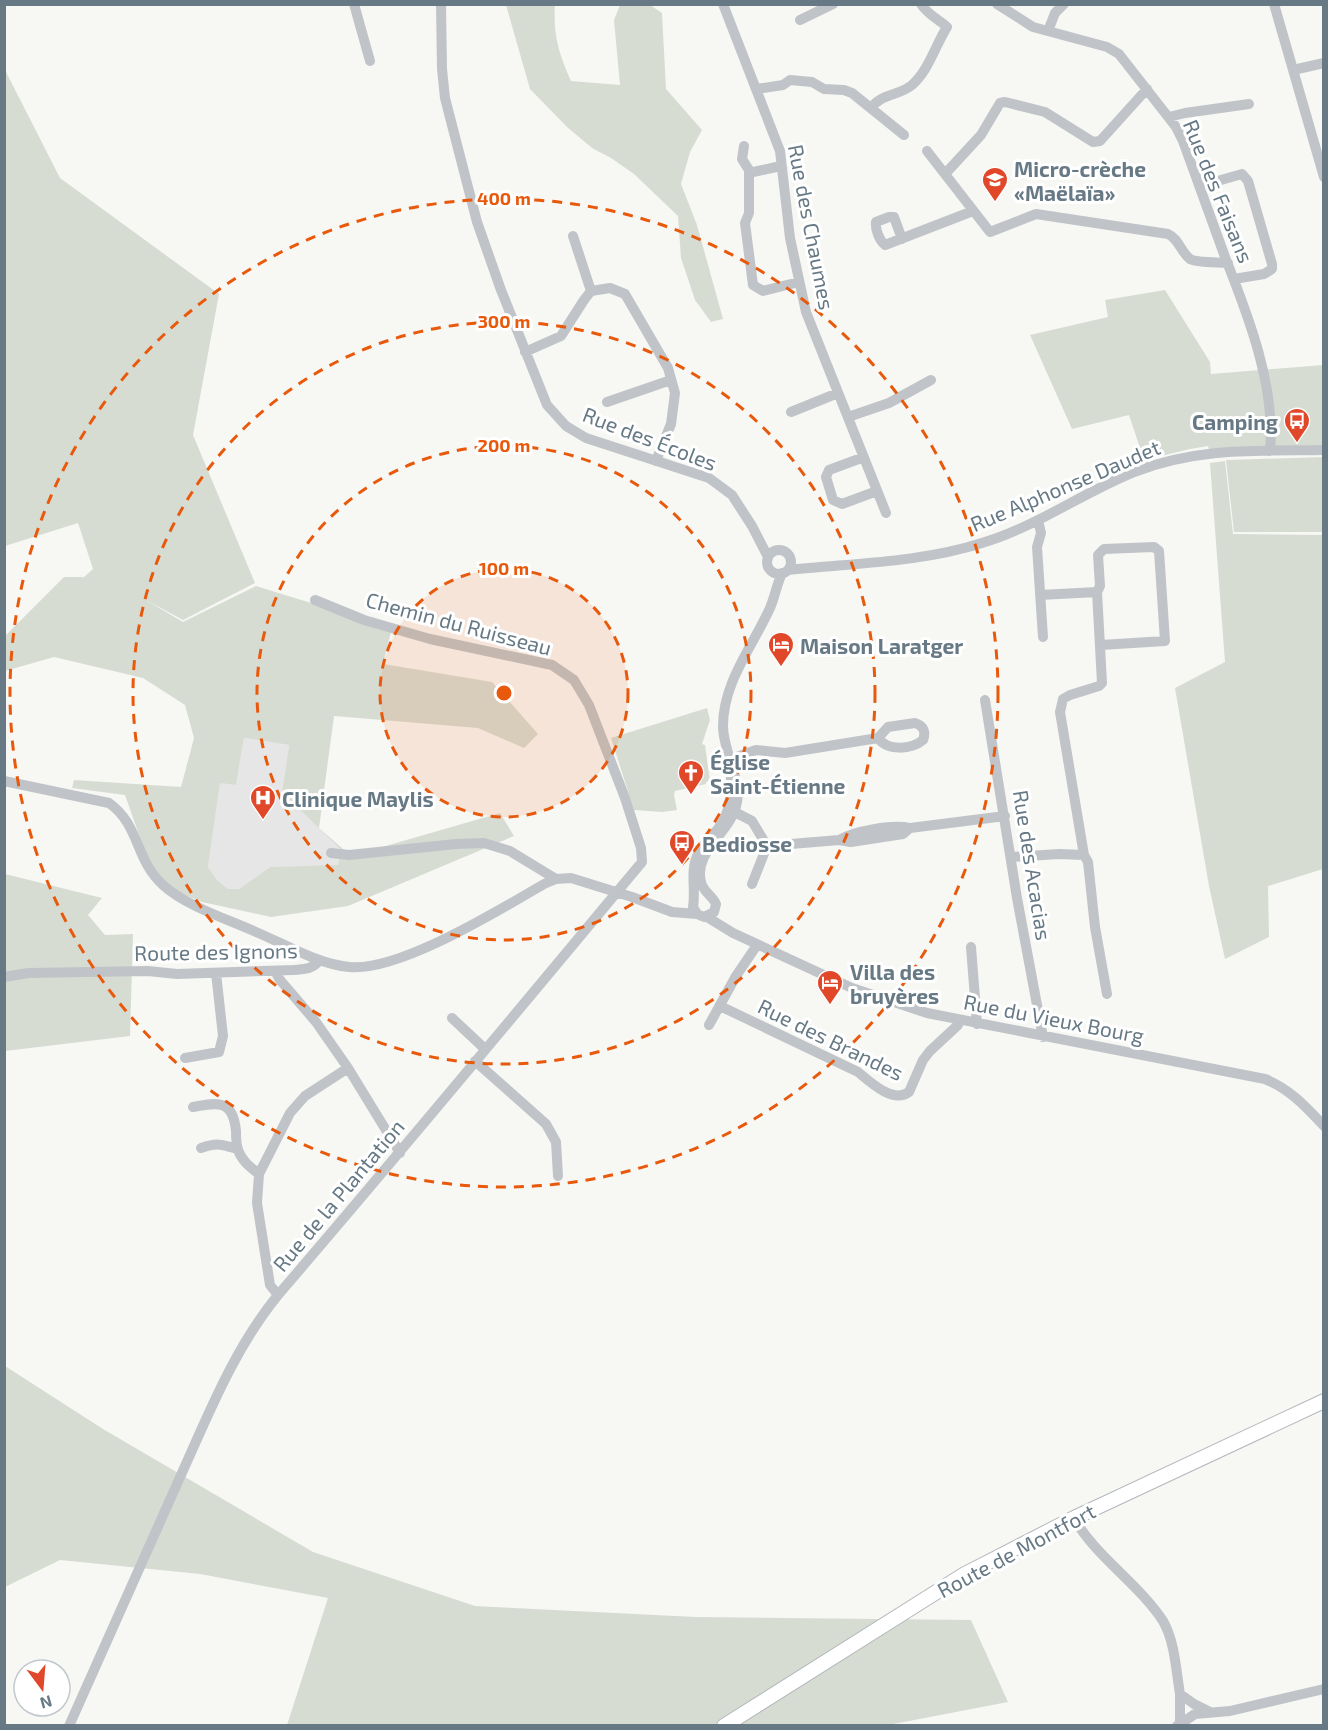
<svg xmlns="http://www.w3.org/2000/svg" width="1328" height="1730" viewBox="0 0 1328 1730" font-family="'Exo 2',sans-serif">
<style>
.built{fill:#e5e6e5}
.green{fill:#d7dcd3;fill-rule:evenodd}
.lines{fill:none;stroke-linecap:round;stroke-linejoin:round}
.major-casing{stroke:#b3b8bc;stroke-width:16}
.minor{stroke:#c0c4c8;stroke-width:10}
.major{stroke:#fff;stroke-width:14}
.ring{fill:none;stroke:#e8590c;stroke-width:3;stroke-dasharray:10 8}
.labels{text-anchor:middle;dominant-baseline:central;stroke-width:6;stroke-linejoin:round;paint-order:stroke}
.poi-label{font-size:21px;font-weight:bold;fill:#667985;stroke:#fff;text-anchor:start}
.street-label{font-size:21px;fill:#667985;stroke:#fff}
.centre{fill:#e8590c;stroke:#fff;stroke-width:3}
.ring-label{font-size:18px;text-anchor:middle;font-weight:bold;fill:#e8590c;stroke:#fff;stroke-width:6;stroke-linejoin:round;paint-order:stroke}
</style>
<rect width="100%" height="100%" fill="#f7f7f4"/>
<!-- built -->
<path class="built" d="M 244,738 L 289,745 L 282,792 L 341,850 L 338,866 L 270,867 L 239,889 L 228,889 L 217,880 L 208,867 L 220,782 L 236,785 Z"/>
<!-- green -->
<path class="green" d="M 506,5 L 555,5 C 553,35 559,54 571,81 L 620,85 L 614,20 L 620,5 L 650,5 L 662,13 L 666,89 L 702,130 L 690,152 L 681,184 L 697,225 L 723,319 L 711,322 L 695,300 L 681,258 L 678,216 L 634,174 L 611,158 L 592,148 L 567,127 L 530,89 Z
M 4,68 L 60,178 L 219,294 L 193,435 L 255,583 L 183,620 L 144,599 L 183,622 L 256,586 L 392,628 L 383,664 L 492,682 L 538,734 L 524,748 L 478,728 L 334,716 L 319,828 L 351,856 L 500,813 L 514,836 L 348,906 L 271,917 L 202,902 L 171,889 L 149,863 L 125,795 L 72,788 L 74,780 L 181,787 L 194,738 L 185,705 L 143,678 L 54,657 L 5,671 L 5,636 L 64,577 L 84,577 L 93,569 L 78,523 L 5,546 ZM 244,738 L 289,745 L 282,792 L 341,850 L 338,865 L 270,867 L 239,889 L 228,889 L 217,880 L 208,867 L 220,783 L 236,785 Z
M 1165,290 L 1210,362 L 1211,374 L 1323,365 L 1323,448 L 1209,450 L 1208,446 L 1190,449 L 1144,460 L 1129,415 L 1072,429 L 1030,335 L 1108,317 L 1105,300 Z
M 1323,457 L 1323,532 L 1234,532 L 1226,460 Z
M 1225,461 L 1233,534 L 1324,535 L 1323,869 L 1268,886 L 1269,937 L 1225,959 L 1209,886 L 1175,688 L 1225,662 L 1210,463 Z
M 707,708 L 710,720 L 702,744 L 705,745 L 710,781 L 706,782 L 706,784 L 675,791 L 674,795 L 677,810 L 662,812 L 634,810 L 611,738 Z
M 5,874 L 102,898 L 88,915 L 105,935 L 133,934 L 130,1036 L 5,1051 Z
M 5,1366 L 103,1429 L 313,1552 L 475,1606 L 696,1617 L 971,1620 L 1008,1702 L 883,1726 L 287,1725 L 328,1598 L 200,1574 L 60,1560 L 5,1587 Z"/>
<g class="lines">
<defs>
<path id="major" d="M 724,1726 L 965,1574 L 1074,1518 L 1324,1401"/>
</defs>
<!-- major casing -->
<use href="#major" class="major-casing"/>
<!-- minor -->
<path class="minor" d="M 354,4 L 370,61
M 441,4 L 442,69 L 445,98 L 477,222 L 501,290 L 547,405 L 566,426 L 586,438 L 709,478 L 732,495 L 752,526 L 768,557
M 723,4 L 780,151 L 790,238 L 806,312 L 886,513
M 997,4 L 1033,27 L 1107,47 L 1119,54 L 1176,127 L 1183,141 C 1197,180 1211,219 1225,257 C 1248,315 1276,387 1270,451
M 1274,4 L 1324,177
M 800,20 L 833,4
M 1048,31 L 1055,13 L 1064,4
M 1293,70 L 1324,63
M 757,89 L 783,85 L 790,80 L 812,82 L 824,89 L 844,90 L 852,93 L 904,135
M 871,108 C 882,93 899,96 912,85 C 929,70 935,46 947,27 C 938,19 927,14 921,4
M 1169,117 L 1185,113 L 1249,104
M 744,146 L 742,159 L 749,170 L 749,213 L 745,223 L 753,285 L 763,291 L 799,282
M 927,151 L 990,232 L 1036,214 L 1168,234 C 1179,239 1180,251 1190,259 C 1196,263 1219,262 1228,263
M 749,173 L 781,166
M 945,174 L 981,135 L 1000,103 L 1005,102 L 1045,112 L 1093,142 L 1100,141 L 1147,89
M 1200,186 L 1242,174 L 1248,181 L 1272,264 L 1272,269 L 1264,274 L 1234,279
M 573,236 L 591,291
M 902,239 L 894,217 L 889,217 L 876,222 C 875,229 879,240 885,245 L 973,211
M 525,352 L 561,336 L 584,300 L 591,291 L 610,288 L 625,294 L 668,368 L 675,393 L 671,424 L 656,461
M 607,402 L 671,380
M 791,412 L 838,393
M 848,417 L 889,403 L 931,380
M 864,457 L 829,470 L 826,477 L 833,500 L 842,504 L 877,491
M 1038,520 L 1041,533 L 1037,547 L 1043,637
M767 562a12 12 0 1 1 24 0a12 12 0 1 1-24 0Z
M 788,570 C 853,563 919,563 982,543 C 1036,527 1082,493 1134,472 C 1198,447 1257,451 1324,450
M 1097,592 L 1100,586 L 1098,555 L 1104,549 L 1154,547 L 1159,551 L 1165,641 L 1101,645
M 1040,595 L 1097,592 L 1102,683 L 1099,686 L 1070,695 L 1063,699 L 1060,712 L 1084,855
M 985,700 L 1017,898 L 1043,1037
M 915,723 C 924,726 926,732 923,740 C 911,750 887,751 878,738 L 888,727 Z
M 729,760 L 756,750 L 785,753 L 878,738
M 731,769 C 731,791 732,812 717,830 C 709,838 701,846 697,856 C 690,872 696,890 693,907 L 697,914 L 704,917 L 714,912 L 716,904 C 712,895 703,892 701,882 C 693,850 732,833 737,802 C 741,778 723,751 723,726 C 723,682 753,646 770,608 C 775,596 777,584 782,573
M 4,781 L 109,803 C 140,825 135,860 163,885 C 186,906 227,919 256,932 C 285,944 317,964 349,967 C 399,972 499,910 544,884 L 556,879 L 571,878 L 632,897 L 672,912 L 697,914
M 729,809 L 752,821 L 767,846 L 839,840 L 851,842 L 903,834 L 910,828
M 839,840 C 854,831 893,824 910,828 L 1005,816
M 331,853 L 349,855 L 456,844 L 484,843 L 510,851 L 556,879
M 1011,857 L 1059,854 L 1084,855 L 1088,862 L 1095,927 L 1107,994
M 752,884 L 767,846
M 707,917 L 733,933 L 852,988 L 927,1013 L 1265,1079 C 1290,1089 1306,1107 1324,1126
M 971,947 L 977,1024
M 275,971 L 280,980 L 316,1022 L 348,1068 L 400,1153
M 4,977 L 28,973 L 148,971 L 177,974 L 293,970 C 304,969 312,970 320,960
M 720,1006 L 858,1072 C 870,1082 893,1104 909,1092 L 923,1060 L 930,1051 L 958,1025 L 960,1020
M 452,1018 L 485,1049
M 709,1025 L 736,976 L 757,945
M 185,1058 L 219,1052 L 223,1036 L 216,973
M 475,1061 L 546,1124 L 556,1142 L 558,1176
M 193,1107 C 219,1102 233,1100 236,1131 C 236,1137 236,1144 238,1150 C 242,1161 250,1167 259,1174
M 201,1148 C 220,1142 220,1145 238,1149
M 278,1295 L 270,1285 L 257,1203 L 259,1174 L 290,1113 L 305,1096 L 348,1068
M 1074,1518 C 1094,1555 1139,1584 1163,1621 C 1175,1642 1176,1670 1180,1694 L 1194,1704 L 1210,1712
M 1180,1694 L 1180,1723
M 69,1726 C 107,1642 143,1559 181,1475 C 209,1413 234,1349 278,1295 C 401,1152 521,1007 642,862 L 641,848 L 625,798 L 589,705 L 574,680 L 552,665 L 430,639 L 364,620 L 315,600
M 1177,1726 L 1195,1714 L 1230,1711 L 1324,1689"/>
<!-- major -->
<use href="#major" class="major"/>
</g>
<!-- distance rings -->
<circle cx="504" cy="693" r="124" fill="#e8590c" fill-opacity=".12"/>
<g class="ring">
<circle cx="504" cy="693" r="124"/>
<circle cx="504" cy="693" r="247"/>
<circle cx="504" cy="693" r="371"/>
<circle cx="504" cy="693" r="494"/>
</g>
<!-- icons -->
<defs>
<symbol id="school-pin" viewBox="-11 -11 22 30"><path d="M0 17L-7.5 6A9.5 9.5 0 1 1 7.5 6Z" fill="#e1482a" stroke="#fff"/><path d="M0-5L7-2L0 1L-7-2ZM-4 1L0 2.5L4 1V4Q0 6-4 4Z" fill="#fff"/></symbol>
<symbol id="bus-pin" viewBox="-11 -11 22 30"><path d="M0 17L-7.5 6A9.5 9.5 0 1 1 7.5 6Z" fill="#e1482a" stroke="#fff"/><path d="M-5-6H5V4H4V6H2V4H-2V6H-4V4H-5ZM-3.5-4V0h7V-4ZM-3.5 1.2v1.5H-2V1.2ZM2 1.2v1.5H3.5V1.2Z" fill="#fff"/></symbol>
<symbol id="hotel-pin" viewBox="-11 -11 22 30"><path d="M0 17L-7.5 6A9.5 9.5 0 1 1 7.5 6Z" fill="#e1482a" stroke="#fff"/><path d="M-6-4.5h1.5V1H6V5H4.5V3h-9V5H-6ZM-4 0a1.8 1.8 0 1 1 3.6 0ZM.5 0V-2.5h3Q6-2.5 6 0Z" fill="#fff"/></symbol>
<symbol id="church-pin" viewBox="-11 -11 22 30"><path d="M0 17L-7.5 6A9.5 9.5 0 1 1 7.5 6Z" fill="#e1482a" stroke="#fff"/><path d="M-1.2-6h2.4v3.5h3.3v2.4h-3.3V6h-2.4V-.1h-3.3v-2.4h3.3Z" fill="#fff"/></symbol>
<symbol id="hospital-pin" viewBox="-11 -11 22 30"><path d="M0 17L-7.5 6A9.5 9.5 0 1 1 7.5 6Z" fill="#e1482a" stroke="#fff"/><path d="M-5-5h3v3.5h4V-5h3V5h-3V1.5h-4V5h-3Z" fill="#fff"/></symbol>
</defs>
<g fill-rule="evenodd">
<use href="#school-pin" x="980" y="165" width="30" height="40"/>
<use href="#bus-pin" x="1282" y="406" width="30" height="40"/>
<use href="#hotel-pin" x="766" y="630" width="30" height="40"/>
<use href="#church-pin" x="676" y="758" width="30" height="40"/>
<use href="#hospital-pin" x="248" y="783" width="30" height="40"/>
<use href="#bus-pin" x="667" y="828" width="30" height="40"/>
<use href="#hotel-pin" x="815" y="968" width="30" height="40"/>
</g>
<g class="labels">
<!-- poi labels -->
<g class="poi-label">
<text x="1014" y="168">Micro-crèche<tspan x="1014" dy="24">«Maëlaïa»</tspan></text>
<text x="1278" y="421" text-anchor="end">Camping</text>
<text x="800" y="645">Maison Laratger</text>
<text x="710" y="761">Église<tspan x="710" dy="24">Saint-Étienne</tspan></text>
<text x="282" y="798">Clinique Maylis</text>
<text x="702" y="843">Bediosse</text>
<text x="850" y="971">Villa des<tspan x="850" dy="24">bruyères</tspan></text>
</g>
<!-- street labels -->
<g class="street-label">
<text transform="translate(1219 191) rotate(68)">Rue des Faisans</text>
<text transform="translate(812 227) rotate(79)">Rue des Chaumes</text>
<text transform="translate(650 438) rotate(21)">Rue des Écoles</text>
<text transform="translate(1065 485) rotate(-23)">Rue Alphonse Daudet</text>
<text transform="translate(459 623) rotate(15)">Chemin du Ruisseau</text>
<text transform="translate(1033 865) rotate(81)">Rue des Acacias</text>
<text transform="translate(216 951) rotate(-1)">Route des Ignons</text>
<text transform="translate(1054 1018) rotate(11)">Rue du Vieux Bourg</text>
<text transform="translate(831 1039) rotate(26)">Rue des Brandes</text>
<text transform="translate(338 1195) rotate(-50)">Rue de la Plantation</text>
<text transform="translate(1016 1550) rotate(-28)">Route de Montfort</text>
</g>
</g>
<circle cx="504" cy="693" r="9" class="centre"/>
<g class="ring-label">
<text x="504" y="205">400 m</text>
<text x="504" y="328">300 m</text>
<text x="504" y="452">200 m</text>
<text x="504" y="575">100 m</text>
</g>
<!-- border -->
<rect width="1328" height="1730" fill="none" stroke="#667985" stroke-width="12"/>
<!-- north arrow -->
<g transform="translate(42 1688) rotate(164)"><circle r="28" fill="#ffffff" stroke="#c2c9ce" stroke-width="1.5"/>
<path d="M0-4.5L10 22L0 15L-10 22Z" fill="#e1482a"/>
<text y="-9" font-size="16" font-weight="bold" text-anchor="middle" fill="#667985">N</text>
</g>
</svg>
